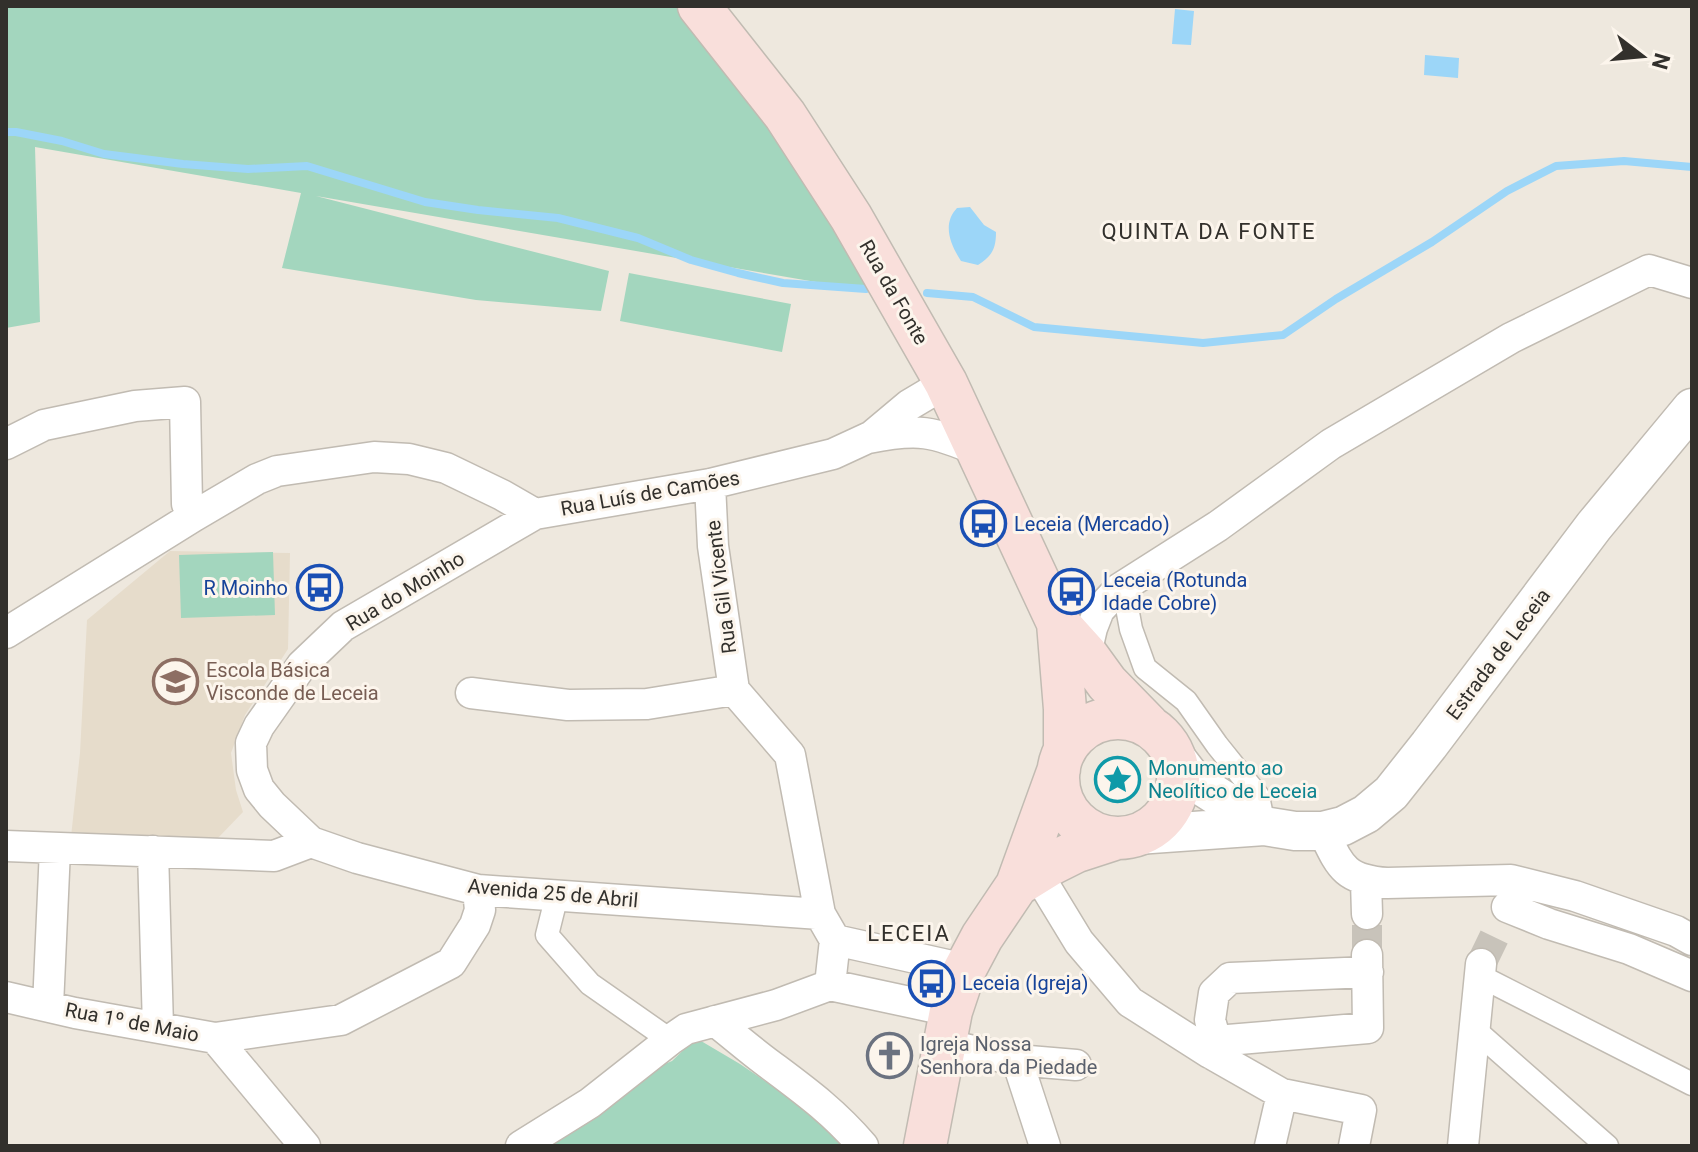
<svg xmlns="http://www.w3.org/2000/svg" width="1698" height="1152" viewBox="0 0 1698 1152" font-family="Roboto,sans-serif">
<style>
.built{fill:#e6dccb}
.green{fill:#a3d6be}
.water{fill:#9cd6f8}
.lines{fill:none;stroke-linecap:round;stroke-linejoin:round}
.stream{stroke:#9cd6f8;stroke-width:8}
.minor-tunnel{stroke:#c8c3ba;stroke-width:30;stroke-dasharray:30 15;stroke-linecap:butt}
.pedestrian-casing{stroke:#c1bbb2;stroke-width:25}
.minor-casing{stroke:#c1bbb2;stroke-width:33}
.tertiary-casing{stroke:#c1bbb2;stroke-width:41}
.secondary-casing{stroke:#c1bbb2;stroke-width:45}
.pedestrian{stroke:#fff;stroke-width:22}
.minor{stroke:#fff;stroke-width:30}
.tertiary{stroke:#fff;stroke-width:38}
.secondary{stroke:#f9dfdb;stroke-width:42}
.labels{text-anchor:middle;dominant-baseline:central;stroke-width:6;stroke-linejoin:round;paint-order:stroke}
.street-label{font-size:20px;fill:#32302c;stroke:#fcf5ec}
.transit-label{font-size:20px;fill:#164399;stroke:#fcf5ec;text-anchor:start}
.education-label{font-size:20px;fill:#785e54;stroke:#fcf5ec;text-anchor:start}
.culture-label{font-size:20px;fill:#0d838f;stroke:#fcf5ec;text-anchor:start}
.worship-label{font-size:20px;fill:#5b616d;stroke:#fcf5ec;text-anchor:start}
.neighbourhood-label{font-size:22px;letter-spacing:2px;fill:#32302c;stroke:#fcf5ec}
</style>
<rect width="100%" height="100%" fill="#eee8de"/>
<!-- built -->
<path class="built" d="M 170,551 L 290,553 L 288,649 L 245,715 L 231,753 L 236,790 L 243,812 L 217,839 L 71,837 L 80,753 L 87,620 Z"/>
<!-- green -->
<path class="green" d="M 6,6 L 709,6 L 886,294 L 316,196 L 609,271 L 601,311 L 476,300 L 282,268 L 301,193 L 35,147 L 40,322 L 6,328 Z
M 629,273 L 791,304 L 782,352 L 620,321 Z
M 273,552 L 275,615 L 181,618 L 179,555 Z
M 696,1038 L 740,1064 L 802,1106 L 842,1146 L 549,1146 L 648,1071 L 672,1061 Z"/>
<!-- water -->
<path class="water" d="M 1175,9 L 1194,11 L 1191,45 L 1172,44 Z
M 1425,55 L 1459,58 L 1458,78 L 1424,75 Z
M 970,207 L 984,225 L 996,232 C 996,249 992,256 978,265 L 961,261 C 950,244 942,224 957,208 Z"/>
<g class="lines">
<!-- stream -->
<path class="stream" d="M 6,132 L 16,132 L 62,141 L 104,154 L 183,164 L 248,169 L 307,166 L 425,202 L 478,210 L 558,218 L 638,238 L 691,260 L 738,273 L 783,283 L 866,289
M 927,293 L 973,297 L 1034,327 L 1203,343 L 1283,335 L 1336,299 L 1432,242 L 1507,191 L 1556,166 L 1624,161 L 1692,167"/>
<!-- minor-tunnel -->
<path class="minor-tunnel" d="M 1367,955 L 1367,914
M 1481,964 L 1500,925"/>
<defs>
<path id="pedestrian" d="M 1123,586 L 1131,629 L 1145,668 L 1186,701 L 1217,745 L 1258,796 L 1264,826
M 557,895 L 547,935 L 590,984 L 670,1040
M 1478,975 L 1692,1084
M 1475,1030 L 1607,1146"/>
<path id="minor" d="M 868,438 C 918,428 933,431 979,451
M 6,444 L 44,425 L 135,406 L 185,402 L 187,504 L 194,516
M 710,484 L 713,546 L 734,690
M 6,633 L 194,516 L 257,479 L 277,471 L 374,457 L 409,459 L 446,468 L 502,495 L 535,514
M 1086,654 L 1092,628 L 1099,610 L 1119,589 L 1218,526 L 1331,444 L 1511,338 L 1649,270 L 1692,283
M 734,690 L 790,755 L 820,914 L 835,940
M 471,693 L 568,705 L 647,704 L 734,690
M 1323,831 C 1340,866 1344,880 1387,883 L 1511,880 L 1575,896 L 1676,931 L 1692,940
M 311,842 L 272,805 L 259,789 L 252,770 L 251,743 L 259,726 L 302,665 L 343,626 L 535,514 L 710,484 L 833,454 L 872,436 L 909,405 L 946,383
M 6,846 L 274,856 L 311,842 L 357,858 L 478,890 L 820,914
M 153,851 L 158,1027
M 1037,873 L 1079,942 L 1130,1002 L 1210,1053
M 1366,881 L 1367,914
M 1507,907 L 1549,924 L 1629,949 L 1692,976
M 835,940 L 830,985 L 951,1011
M 835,940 L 965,969
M 1367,955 L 1368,1028 L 1216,1041 L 1210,1020 L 1214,993 L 1230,978 L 1368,972
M 6,997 L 75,1013 L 215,1038 L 305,1146
M 48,1006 L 55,849
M 715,1021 C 733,1035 750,1050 769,1064 C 805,1091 833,1111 863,1146
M 215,1038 L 341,1020 L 451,963 L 475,925 L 480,910 L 478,890
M 1216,1041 L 1210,1053 L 1282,1094 L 1361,1110 L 1354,1146
M 945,1045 L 1017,1060 L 1076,1065
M 1017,1060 L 1045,1146
M 521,1146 L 590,1103 L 670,1040 L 686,1029 L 776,1005 L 830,985
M 1270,1146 L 1282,1094
M 1463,1146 L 1481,964"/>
<path id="tertiary" d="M 1173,754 L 1189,775 L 1203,787 L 1264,826
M 1137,835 L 1264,826 L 1295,831 L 1323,831 L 1343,826 L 1366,814 L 1391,793 L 1429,745 L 1594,526 L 1692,408"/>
<path id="secondary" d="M 699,6 L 785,115 L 851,217 L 946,383 L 1058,623 L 1086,654 L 1107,683 L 1148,725
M 1058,623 L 1065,709 L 1065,750
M1058 778a60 60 0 1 1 120 0a60 60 0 1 1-120 0Z
M 1017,885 L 1051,864 L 1077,851 L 1117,838
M 925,1146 L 951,1011 L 965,969 L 982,937 L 1017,885 L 1059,769"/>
</defs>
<!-- pedestrian casing -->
<use href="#pedestrian" class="pedestrian-casing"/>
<!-- minor casing -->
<use href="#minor" class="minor-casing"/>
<!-- tertiary casing -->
<use href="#tertiary" class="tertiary-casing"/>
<!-- secondary casing -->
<use href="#secondary" class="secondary-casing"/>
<!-- pedestrian -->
<use href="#pedestrian" class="pedestrian"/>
<!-- minor -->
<use href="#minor" class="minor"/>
<!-- tertiary -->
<use href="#tertiary" class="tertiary"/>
<!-- secondary -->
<use href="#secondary" class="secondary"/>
</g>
<!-- icons -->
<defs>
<symbol id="bus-ring" viewBox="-11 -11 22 22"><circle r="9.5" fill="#fcf5ec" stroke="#1a4fb4" stroke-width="1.5"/><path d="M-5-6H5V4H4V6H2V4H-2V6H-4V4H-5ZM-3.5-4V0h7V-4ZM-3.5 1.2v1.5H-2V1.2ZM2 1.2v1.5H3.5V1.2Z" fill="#1a4fb4"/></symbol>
<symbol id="school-ring" viewBox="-11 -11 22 22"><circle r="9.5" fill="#fcf5ec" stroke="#8d6e63" stroke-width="1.5"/><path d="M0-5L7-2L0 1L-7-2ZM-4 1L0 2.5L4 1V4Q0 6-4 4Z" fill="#8d6e63"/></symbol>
<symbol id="sight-ring" viewBox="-11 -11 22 22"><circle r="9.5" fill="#fcf5ec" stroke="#0f9aa8" stroke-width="1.5"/><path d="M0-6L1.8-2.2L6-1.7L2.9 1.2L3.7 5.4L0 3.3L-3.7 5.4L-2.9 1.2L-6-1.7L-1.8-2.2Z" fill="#0f9aa8"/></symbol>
<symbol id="church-ring" viewBox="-11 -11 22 22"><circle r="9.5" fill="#fcf5ec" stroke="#6b7280" stroke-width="1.5"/><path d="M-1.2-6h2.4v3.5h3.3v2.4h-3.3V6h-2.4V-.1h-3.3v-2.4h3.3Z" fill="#6b7280"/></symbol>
</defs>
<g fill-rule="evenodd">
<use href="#bus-ring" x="958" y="498" width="51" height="51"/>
<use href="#bus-ring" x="294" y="562" width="51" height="51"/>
<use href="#bus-ring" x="1046" y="566" width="51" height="51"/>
<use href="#school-ring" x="150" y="656" width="51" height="51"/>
<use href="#sight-ring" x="1092" y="754" width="51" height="51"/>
<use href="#bus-ring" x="906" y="958" width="51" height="51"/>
<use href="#church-ring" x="864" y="1030" width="51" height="51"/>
</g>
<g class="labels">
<!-- street labels -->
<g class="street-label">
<text transform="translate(894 292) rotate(60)">Rua da Fonte</text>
<text transform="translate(650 493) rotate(-10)">Rua Luís de Camões</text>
<text transform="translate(721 587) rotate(-97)">Rua Gil Vicente</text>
<text transform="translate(405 591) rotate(-31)">Rua do Moinho</text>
<text transform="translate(1498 654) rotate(-53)">Estrada de Leceia</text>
<text transform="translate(553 893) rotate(5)">Avenida 25 de Abril</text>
<text transform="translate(132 1022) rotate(11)">Rua 1º de Maio</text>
</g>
<!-- transit labels -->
<g class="transit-label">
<text x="1014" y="524">Leceia (Mercado)</text>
<text x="1103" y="580">Leceia (Rotunda<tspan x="1103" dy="23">Idade Cobre)</tspan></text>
<text x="288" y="588" text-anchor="end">R Moinho</text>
<text x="962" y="983">Leceia (Igreja)</text>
</g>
<!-- education labels -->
<g class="education-label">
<text x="206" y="670">Escola Básica<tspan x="206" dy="23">Visconde de Leceia</tspan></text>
</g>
<!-- culture labels -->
<g class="culture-label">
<text x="1148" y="768">Monumento ao<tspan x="1148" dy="23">Neolítico de Leceia</tspan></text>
</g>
<!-- worship labels -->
<g class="worship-label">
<text x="920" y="1044">Igreja Nossa<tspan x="920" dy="23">Senhora da Piedade</tspan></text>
</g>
<!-- neighbourhood labels -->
<g class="neighbourhood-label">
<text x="1209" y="231">QUINTA DA FONTE</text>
<text x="909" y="933">LECEIA</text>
</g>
</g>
<!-- border -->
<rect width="1698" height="1152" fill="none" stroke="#32302c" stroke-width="16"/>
<!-- north arrow -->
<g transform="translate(1642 56) rotate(106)" stroke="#fcf5ec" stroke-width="6" paint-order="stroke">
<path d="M0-6L14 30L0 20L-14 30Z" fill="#32302c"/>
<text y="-12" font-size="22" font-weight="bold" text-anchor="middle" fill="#32302c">N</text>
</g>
</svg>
